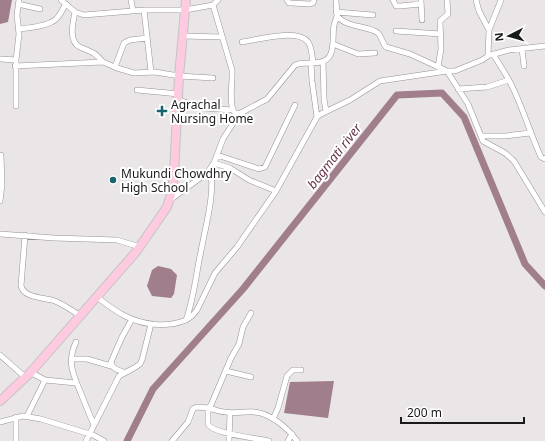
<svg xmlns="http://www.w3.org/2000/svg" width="545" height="441" viewBox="0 0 545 441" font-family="'Noto Sans',sans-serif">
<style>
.water{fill:#a07e8c}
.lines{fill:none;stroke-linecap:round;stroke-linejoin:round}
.river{stroke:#a07e8c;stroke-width:7}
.minor-casing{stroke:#969293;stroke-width:6}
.primary-casing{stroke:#c4c3c3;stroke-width:10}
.minor{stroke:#fff;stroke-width:5}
.primary{stroke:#fecae0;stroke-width:8}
.poi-dot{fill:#16646d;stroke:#fff;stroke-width:1.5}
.labels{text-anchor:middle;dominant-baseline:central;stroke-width:4;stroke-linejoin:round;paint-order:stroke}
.poi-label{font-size:12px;fill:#1b1a1a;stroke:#fff;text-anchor:start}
.water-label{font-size:13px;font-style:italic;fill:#67354c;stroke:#fff}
</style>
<rect width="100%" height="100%" fill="#eae6e8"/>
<!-- water -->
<path class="water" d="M 0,0 L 12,0 L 8,22 L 0,24 Z
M 158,266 L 171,269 L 177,275 L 174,294 L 171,298 L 152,296 L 147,286 L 152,270 Z
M 334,381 L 328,418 L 284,413 L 290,382 Z"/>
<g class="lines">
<!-- river -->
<path class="river" d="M 127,441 L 153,389 L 243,289 L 397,95 L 442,93 L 464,117 L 525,264 L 545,286"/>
<defs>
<path id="minor" d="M 61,0 L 75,12 L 84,15 L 144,10 L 185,10 L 213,5 L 218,0
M 131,0 L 133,11
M 287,0 L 289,3 L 291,3 L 310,4 L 313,3 L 314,0
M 336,0 L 337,16 C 347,28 366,25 378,33 C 382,37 382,43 386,47 L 410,54 L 447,71 L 455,71 L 482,60 L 488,56 L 489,30 L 479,11 L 476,0
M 393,0 L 396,6 L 400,6 L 421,4
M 421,0 L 422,20
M 18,4 L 40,9
M 213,5 L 232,70 C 233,81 228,106 235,113 L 239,114
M 144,10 L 151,72
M 75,12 C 73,22 68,42 80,47 C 91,52 95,52 103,62
M 336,12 L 373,15
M 18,29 C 28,28 51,26 57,18 C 61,14 63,8 66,4
M 489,30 L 501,0
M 396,31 L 441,34
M 183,36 L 222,37
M 242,42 C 256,40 298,28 308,42 C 312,47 312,57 313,63
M 333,44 L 358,54 L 375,53
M 522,49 L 524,66
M 493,54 C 499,64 506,74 511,84 C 523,108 530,133 541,157 L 545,159
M 491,55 L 509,50 L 545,46
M 0,59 L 16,60
M 323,61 L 324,99 L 326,111
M 311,63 L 312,81 L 317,117
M 15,66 L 103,62 L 117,68 L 134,73 L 155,72 L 179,76 L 213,78
M 115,67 L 124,43 L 130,40 L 147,38
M 438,67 L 441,49 L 440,21 L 448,14 L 447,0
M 458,89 L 487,87 L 509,80
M 137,90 L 179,94
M 179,100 L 203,108 L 232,110
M 16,106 L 16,60 L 19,34 L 17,15 L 19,0
M 481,136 L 505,136 L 530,133
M 217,155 L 259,169 L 265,167 L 295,105
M 214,163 L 230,168 L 249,180 L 276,191
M 170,200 L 207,173 L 214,163 L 223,139 L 239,114 L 267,99 L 295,65 C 304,61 315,65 324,61 C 336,56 332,36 334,25 C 335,22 336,19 337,16
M 0,201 L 2,185 L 1,155
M 0,234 L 54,238 L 117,240 L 140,247
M 25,235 L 21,286 C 25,299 44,297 55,301 C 64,305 72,310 80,316
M 97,297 C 106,304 115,311 125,316 C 143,325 167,328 186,320 C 194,298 196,274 201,251 C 205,229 216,190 210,169
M 186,320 L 192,316 L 197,310 L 215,273 L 237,247 L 276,191 L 317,117 L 321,114 L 350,100 L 380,81 L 447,71 L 468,104 L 483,141 L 505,153 L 514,161 L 545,212
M 76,342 C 66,363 74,376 82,396 C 86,406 90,416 94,425
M 0,355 L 25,377
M 71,359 L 87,359 L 111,366
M 226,371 L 251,377
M 30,372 L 45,380 L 76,383
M 124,372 C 118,370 112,369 111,362 L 122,337 L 132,319
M 27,416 L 45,380
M 273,419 L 278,408 L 287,376 L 293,370 L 301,370
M 0,422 L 23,416 L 41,419 L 93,435 L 104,441
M 16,441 L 16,417
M 86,441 L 119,376 L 134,368 L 140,364 L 142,360 L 151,324
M 172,441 L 188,422 L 193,409 L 197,407 L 208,408 L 211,405 L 231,358 L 239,344 L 243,327 L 251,313
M 229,441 L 230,413
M 269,441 C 257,438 212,434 208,424 L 208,408 C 214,409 220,412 226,412 C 235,414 245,411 254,412 C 270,413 288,428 297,441
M 288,441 L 292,434"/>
<path id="primary" d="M 0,401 L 30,373 L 136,252 L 167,207 L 172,191 L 174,173 L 179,76 L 186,0"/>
</defs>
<!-- minor casing -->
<use href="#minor" class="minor-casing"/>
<!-- primary casing -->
<use href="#primary" class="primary-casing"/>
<!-- minor -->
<use href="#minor" class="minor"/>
<!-- primary -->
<use href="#primary" class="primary"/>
</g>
<!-- markers -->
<g class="poi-dot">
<path d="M160 105h4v4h4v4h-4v4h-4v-4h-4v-4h4z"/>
<circle cx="113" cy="180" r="4"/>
</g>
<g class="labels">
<!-- poi labels -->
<g class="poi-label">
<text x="171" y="104">Agrachal<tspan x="171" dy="14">Nursing Home</tspan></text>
<text x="121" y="173">Mukundi Chowdhry<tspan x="121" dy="14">High School</tspan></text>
</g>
<!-- water labels -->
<g class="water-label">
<text transform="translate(334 156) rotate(-52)">bagmati river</text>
</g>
</g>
<!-- north arrow -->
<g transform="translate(509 36) rotate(264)" stroke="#ffffff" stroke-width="3" paint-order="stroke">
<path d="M0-3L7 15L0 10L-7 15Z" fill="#1b1a1a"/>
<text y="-6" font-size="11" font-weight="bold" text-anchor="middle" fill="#1b1a1a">N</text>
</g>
<!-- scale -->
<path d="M401 417v6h123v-6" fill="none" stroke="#1b1a1a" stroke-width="2"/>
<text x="407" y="417" font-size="12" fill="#1b1a1a" stroke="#ffffff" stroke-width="3" paint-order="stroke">200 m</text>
</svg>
